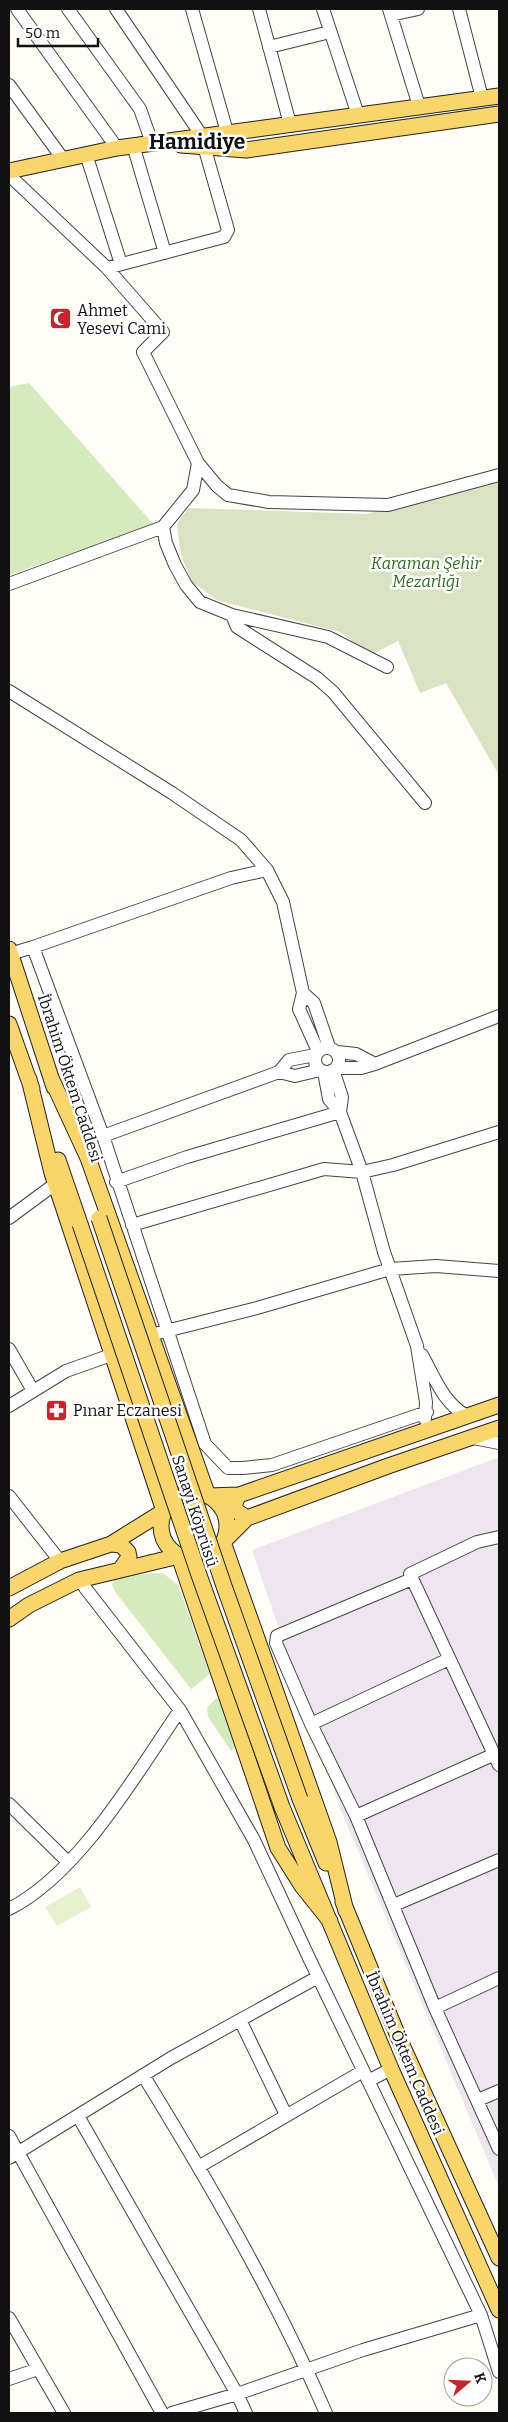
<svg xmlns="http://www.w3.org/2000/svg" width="508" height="2422" viewBox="0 0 508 2422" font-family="Bitter,serif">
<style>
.industrial{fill:#eee6ef}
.green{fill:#d5ebbd}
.cemetery{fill:#d9e3c4}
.pitch{fill:#e6f2cf}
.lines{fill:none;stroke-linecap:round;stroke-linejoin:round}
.minor-casing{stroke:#444;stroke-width:14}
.major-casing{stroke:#222;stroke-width:17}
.minor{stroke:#fff;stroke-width:12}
.major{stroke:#f9d66b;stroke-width:15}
.major-bridge-casing{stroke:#222;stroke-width:17;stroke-linecap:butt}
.major-bridge{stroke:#f9d66b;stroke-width:15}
.labels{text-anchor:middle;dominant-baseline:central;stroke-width:5;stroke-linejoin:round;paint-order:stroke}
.poi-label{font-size:16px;fill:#111;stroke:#fff;text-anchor:start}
.park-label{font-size:16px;font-style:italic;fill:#2f6b1f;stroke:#fff}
.street-label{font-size:16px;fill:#111;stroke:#fff}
.district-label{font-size:21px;font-weight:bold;fill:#111;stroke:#fff}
</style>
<rect width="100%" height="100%" fill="#fffdf5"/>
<!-- industrial -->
<path class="industrial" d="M 499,1457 L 499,2187 L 340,1808 L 252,1550 Z"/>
<!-- green -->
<path class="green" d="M 29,383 L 154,525 L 9,575 L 9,387 Z
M 151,1573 L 164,1574 L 178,1585 L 210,1674 L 191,1689 L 116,1593 L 112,1585 L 114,1579 Z
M 215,1699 L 220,1699 L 238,1745 L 231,1751 L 208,1717 L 207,1708 Z"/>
<!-- cemetery -->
<path class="cemetery" d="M 499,478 L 499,775 L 446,683 L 420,693 L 398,641 L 371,655 L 340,632 L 217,600 L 191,581 L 180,551 L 177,523 L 189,508 L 368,514 L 429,494 Z"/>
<!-- pitch -->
<path class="pitch" d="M 80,1887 L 91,1907 L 57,1926 L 45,1907 Z"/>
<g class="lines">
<defs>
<path id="minor" d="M 17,9 L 117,148
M 68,9 L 140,109 L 152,143
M 116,9 L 202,136 L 209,141
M 192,9 L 227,132 L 236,149
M 259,9 L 290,124
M 323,9 L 358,115
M 389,9 L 419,106
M 459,9 L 482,98
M 391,15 L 418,9
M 269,47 L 330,32
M 9,85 L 63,159
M 133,145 L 165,253
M 86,154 L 121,264
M 9,175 L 107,268 L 163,332 L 143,352 L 198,463 L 193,490 L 163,527 L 9,584
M 107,268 L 224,237 L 228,230 L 204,146
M 198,463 L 217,486 L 228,495 L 269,502 L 388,505 L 499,475
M 163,527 L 166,543 L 175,565 L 186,585 L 200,602 L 232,615 L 328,637 L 387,667
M 232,615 L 237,627 L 317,678 L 333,692 L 425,803
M 9,691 L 172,793 L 241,840 L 267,870 L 283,902 L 303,993 L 299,1009 L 318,1051
M 33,947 L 231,878 L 267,870
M 10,954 L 33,947 L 103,1136 L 279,1072 L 289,1060 L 315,1055
M 303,993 L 314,1003 L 329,1047
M315 1060a12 12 0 1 1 24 0a12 12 0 1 1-24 0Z
M 337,1052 L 356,1054 L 375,1064
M 336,1068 L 361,1068 L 375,1064 L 499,1016
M 333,1070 L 342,1097 L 340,1112
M 279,1072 L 295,1076 L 320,1070
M 324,1072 L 329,1099 L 340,1112 L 362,1172 L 384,1252 L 417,1346 L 426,1402 L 425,1419
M 103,1136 L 205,1444 L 228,1468 L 243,1468 L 272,1465 L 427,1412
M 116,1182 L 187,1157 L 340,1112
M 9,1218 L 55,1184
M 132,1225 L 324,1169 L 362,1172 L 393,1165 L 499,1132
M 158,1333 L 257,1308 L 390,1269 L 436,1266 L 499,1271
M 9,1349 L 32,1389
M 422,1355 C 435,1378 443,1403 467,1416
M 9,1406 L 66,1371 L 111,1355
M 473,1438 L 499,1443
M 9,1496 L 60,1561
M 499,1537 L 477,1542 L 410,1574 L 499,1765
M 412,1579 L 277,1636 L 276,1643 L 311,1724 L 356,1816 L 435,2008 L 499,2149
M 79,1580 L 180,1710 L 254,1840 L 310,1960 L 481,2315 L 499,2372
M 311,1724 L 449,1659
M 9,1804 L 68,1862
M 356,1816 L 495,1754
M 394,1905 L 499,1860
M 9,1909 C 79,1874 136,1774 180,1710
M 435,2008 L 499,1978
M 240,2020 L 286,2115
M 143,2075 C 210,2184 275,2296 326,2413
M 368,2081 L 391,2069
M 478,2100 L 499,2091
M 78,2116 L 237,2394 L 246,2413
M 9,2136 L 162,2413
M 9,2158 L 171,2058 L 318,1977
M 200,2166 L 363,2071
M 9,2318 L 64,2413
M 9,2379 L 38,2369
M 172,2413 L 237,2394 L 363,2350 L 481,2315"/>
<path id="major" d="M 181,145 L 246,150 L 499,114
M 9,171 L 117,148 L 499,96
M 9,949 L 54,1087
M 9,1024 L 32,1089
M 51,1078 L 88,1158 L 208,1496 L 239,1495 L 499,1405
M 58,1160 L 80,1224
M161 1526a33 33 0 1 1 66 0a33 33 0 1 1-66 0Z
M 239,1495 L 235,1502 L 235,1510 L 247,1518
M 111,1544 L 121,1545 L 128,1552 L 129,1557 L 120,1570
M 9,1588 L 60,1561 L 111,1544 L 164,1511 L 52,1173 L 29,1079
M 9,1619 L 29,1605 L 79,1580 L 179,1556 L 278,1848 L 302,1886 L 330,1921
M 300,1799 L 326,1863
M 282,1807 L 391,2069 L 499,2310
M 343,1902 L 398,2036 L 499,2258
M 346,1911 L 329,1842 L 223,1542 L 247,1518 L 388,1466 L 499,1428"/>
</defs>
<!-- minor casing -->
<use href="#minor" class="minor-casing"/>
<!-- major casing -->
<use href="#major" class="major-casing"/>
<!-- minor -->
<use href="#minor" class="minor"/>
<!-- major -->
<use href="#major" class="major"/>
<defs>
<path id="major-bridge" d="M 99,1218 L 224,1586 L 300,1799
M 80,1224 L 199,1575 L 282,1807"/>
</defs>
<!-- major-bridge casing -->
<use href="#major-bridge" class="major-bridge-casing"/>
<!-- major-bridge -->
<use href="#major-bridge" class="major-bridge"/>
</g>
<!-- icons -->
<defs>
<symbol id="mosque-square" viewBox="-11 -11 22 22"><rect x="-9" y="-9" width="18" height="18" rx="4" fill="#c4262e" stroke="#fff"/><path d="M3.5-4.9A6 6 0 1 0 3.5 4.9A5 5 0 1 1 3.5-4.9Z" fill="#fff"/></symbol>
<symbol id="pharmacy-square" viewBox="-11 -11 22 22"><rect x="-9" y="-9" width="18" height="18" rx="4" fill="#c4262e" stroke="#fff"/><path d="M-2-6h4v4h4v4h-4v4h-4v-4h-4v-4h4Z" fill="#fff"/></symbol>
</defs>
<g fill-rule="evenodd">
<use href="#mosque-square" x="48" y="306" width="25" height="25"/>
<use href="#pharmacy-square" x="44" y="1398" width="25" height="25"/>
</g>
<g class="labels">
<!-- poi labels -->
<g class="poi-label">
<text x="77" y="310">Ahmet<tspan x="77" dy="18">Yesevi Cami</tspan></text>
<text x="73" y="1410">Pınar Eczanesi</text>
</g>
<!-- park labels -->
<g class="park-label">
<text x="426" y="563">Karaman Şehir<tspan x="426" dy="18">Mezarlığı</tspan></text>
</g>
<!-- street labels -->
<g class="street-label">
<text transform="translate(70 1078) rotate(72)">İbrahim Öktem Caddesi</text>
<text transform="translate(195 1511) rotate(72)">Sanayi Köprüsü</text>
<text transform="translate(405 2053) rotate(67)">İbrahim Öktem Caddesi</text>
</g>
<!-- district labels -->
<g class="district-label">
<text x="197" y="142">Hamidiye</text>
</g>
</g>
<!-- border -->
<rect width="508" height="2422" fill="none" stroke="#111111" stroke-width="20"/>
<!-- north arrow -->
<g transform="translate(468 2382) rotate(71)"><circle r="24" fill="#ffffff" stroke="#a0a0a0"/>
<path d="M0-4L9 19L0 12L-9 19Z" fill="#c4262e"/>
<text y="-8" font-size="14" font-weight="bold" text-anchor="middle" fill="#111111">K</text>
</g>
<!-- scale -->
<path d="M18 38v8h80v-8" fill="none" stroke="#111111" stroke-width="2.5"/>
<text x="25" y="38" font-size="15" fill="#111111" stroke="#ffffff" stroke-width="4" paint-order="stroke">50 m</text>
</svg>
